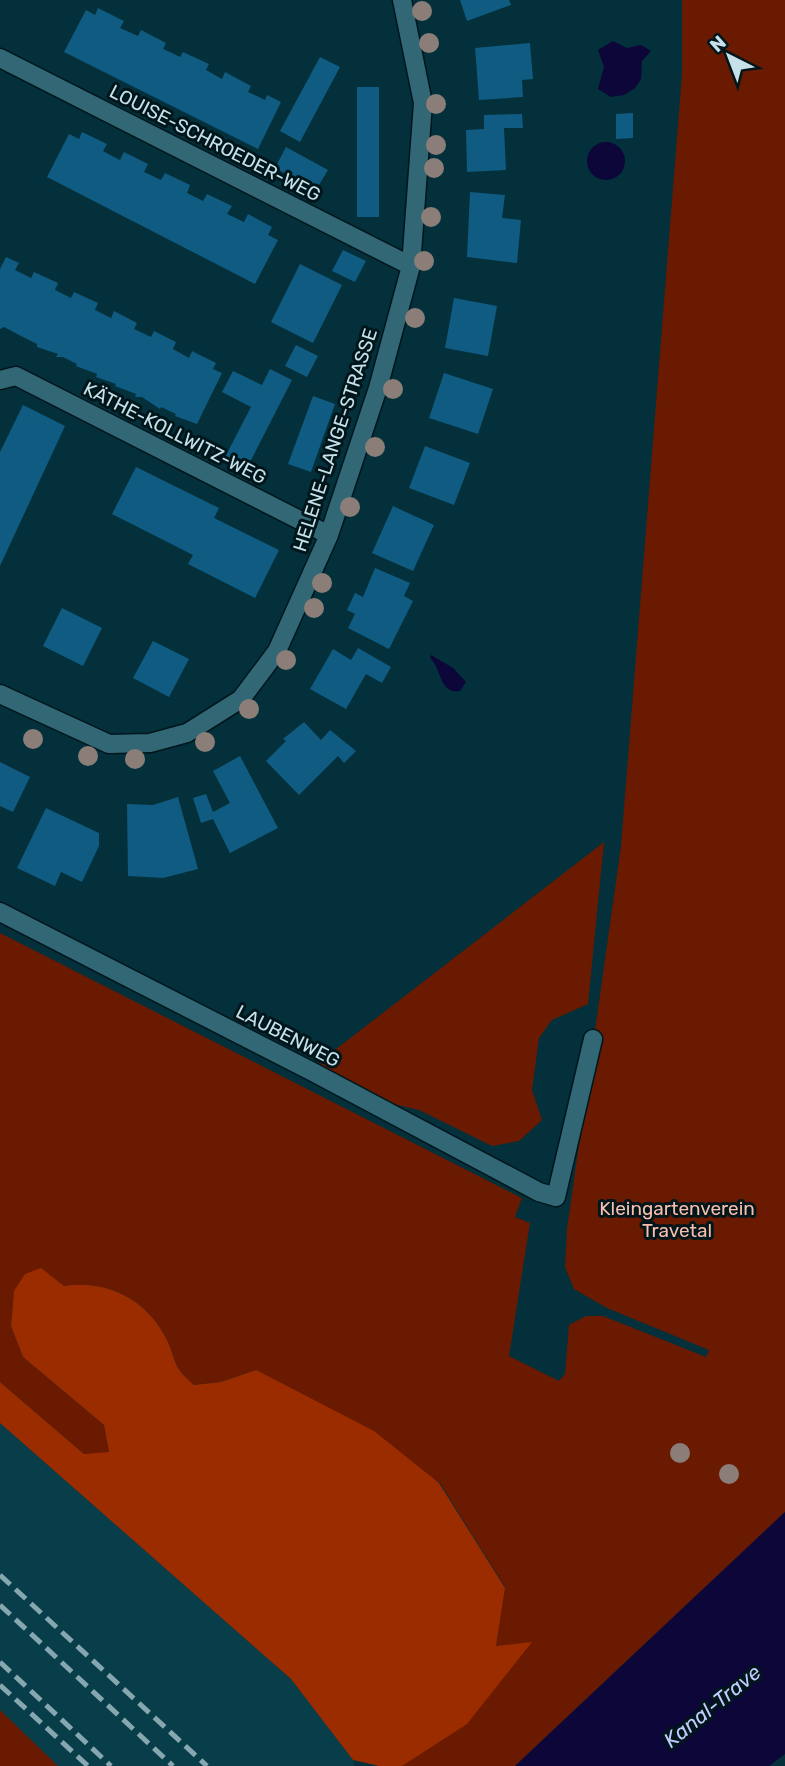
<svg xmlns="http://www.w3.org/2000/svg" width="785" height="1766" viewBox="0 0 785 1766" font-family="Rubik,sans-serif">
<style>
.built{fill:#083e4a}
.green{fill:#691a00}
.forest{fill:#9b2c00}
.water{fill:#0c0639}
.building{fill:#105b81}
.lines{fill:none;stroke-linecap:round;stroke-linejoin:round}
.minor-casing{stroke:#00161d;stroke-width:21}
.minor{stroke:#326776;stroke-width:18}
.rail{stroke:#86a7af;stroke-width:5;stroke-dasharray:14 7;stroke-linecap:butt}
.tree{fill:#8b7e79}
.labels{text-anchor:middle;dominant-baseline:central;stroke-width:6;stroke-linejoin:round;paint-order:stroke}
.street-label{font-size:19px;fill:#c6e1e9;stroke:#01161b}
.park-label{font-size:19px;fill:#fabead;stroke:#01161b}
.water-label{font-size:21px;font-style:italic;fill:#c2cbff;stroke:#01161b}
</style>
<rect width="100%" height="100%" fill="#03303a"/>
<!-- built -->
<path class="built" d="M 0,1423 L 291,1679 L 353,1760 L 354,1766 L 58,1766 L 0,1710 Z"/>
<!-- green -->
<path class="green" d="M 682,0 L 785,0 L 785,1512 L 515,1766 L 402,1766 L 531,1643 L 496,1646 L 505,1587 L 440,1483 L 256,1370 L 221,1382 L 194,1385 C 171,1365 178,1364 167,1340 C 148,1300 107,1279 64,1286 L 40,1268 L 14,1291 L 11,1326 L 23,1357 L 104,1425 L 109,1453 L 84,1454 L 0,1382 L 0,933 L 522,1198 L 515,1217 L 530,1223 L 509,1356 L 559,1381 L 565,1374 L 569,1325 L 586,1316 L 603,1316 L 706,1357 L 709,1350 L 607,1308 L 574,1289 L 565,1267 L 567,1229 L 621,846 L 682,74 Z
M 604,842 L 588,1004 L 552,1020 L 539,1038 L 532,1090 L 542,1120 L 519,1141 L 492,1146 L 419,1110 L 389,1103 L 318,1063 Z
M 0,1710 L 58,1766 L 0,1766 Z"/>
<!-- forest -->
<path class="forest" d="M 41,1268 L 64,1286 C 107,1279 148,1300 167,1340 C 178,1364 171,1365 194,1385 L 221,1382 L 256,1370 L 374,1431 L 439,1483 L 505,1588 L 496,1646 L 532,1642 L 467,1724 L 402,1766 L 379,1766 L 353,1760 L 291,1679 L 0,1423 L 0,1382 L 84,1454 L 109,1452 L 104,1425 L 23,1357 L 11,1326 L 14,1291 L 25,1274 Z"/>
<!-- water -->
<path class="water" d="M 613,41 L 627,48 L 641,45 L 651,51 L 642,61 L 641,79 L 635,88 L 624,95 L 611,97 L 598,89 L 604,67 L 598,50 Z
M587 161a19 19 0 1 1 38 0a19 19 0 1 1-38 0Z
M 431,655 L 453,668 L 466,682 L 460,691 C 439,695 442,668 430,658 Z
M 785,1512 L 785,1754 L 769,1766 L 515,1766 Z"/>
<!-- building -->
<path class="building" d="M 460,0 L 509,0 L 511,5 L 467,21 Z
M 98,8 L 124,21 L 120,28 L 138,36 L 141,30 L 166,43 L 163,49 L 172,53 L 180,57 L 183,52 L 209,64 L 206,70 L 222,79 L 225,72 L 251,86 L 248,92 L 265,100 L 267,95 L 281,102 L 258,149 L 64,52 L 86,10 L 95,15 Z
M 530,43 L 533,79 L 522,80 L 523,97 L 479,100 L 475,48 Z
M 320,57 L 340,67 L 300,142 L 280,131 Z
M 357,87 L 379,87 L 379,217 L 357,217 Z
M 633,113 L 633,138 L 616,139 L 616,114 Z
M 522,114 L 523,128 L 504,128 L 506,170 L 467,172 L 466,130 L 484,129 L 484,115 Z
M 82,132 L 107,144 L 103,151 L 112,156 L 120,160 L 124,152 L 148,164 L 144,172 L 161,180 L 165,173 L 190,185 L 187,193 L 203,201 L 207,194 L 232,206 L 227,214 L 244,222 L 248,214 L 272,227 L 268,235 L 278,240 L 255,284 L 47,177 L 69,134 L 79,139 Z
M 286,147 L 328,170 L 316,190 L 275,168 Z
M 470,192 L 505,195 L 502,218 L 521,220 L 517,263 L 467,257 Z
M 343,250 L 366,261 L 355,282 L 332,271 Z
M 6,257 L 19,263 L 15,270 L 31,278 L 34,272 L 58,283 L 55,290 L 71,298 L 74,292 L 98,303 L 95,310 L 111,318 L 114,311 L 137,323 L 134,329 L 151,337 L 154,331 L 176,342 L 173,349 L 189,358 L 192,351 L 216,363 L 213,369 L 222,373 L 197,424 L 175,416 L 176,414 L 161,407 L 160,409 L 142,397 L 135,397 L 136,394 L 115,386 L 116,384 L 96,377 L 97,374 L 76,366 L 77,364 L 63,357 L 56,357 L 58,354 L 37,347 L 37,344 L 19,335 L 4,327 L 0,329 L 0,269 Z
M 300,264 L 342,285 L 313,343 L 271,322 Z
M 454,298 L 497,306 L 488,356 L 445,348 Z
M 296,345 L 318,356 L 307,377 L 285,366 Z
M 270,369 L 292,380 L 247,468 L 225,457 L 251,407 L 222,392 L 233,371 L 262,385 Z
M 444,373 L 493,389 L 478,434 L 429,418 Z
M 313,396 L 335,404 L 311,472 L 288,464 Z
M 23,405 L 65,426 L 0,566 L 0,452 Z
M 425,446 L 470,463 L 454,505 L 409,488 Z
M 136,467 L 219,508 L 214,518 L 279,550 L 255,598 L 188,564 L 193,555 L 112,514 Z
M 393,506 L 434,525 L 413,571 L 372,553 Z
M 375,568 L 410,583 L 404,596 L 413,601 L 389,649 L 348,628 L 355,614 L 347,610 L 355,593 L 363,597 Z
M 62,608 L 102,628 L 83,666 L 43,646 Z
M 153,641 L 189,659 L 169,697 L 133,678 Z
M 358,648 L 391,667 L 382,683 L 366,674 L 346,709 L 310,689 L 333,649 L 351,660 Z
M 304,722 L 321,740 L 330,730 L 356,751 L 344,763 L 338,756 L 299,795 L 266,761 L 286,741 L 283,739 Z
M 240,756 L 278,828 L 230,853 L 213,819 L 201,823 L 193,798 L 206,794 L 213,812 L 230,803 L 213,771 Z
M 0,762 L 30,777 L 13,812 L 0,806 Z
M 178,797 L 198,869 L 163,878 L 128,876 L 127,804 L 153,805 Z
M 46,808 L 99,833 L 99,846 L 82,882 L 61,872 L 55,886 L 17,868 Z"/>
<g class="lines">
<defs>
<path id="minor" d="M 0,58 L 411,266
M 0,380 L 16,376 L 329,535
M 0,694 L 109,744 L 150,743 L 187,733 L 241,699 L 277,651 L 329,535 L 378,388 L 411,266 L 423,103 L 402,0
M 0,912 L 311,1071 L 539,1192 L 556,1197 L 593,1039"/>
</defs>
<!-- minor casing -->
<use href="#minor" class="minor-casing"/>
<!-- minor -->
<use href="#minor" class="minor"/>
<!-- rail -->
<path class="rail" d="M 0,1575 L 207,1766
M 0,1605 L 173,1766
M 0,1662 L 111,1766
M 0,1685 L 88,1766"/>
</g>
<!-- trees -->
<g class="tree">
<circle cx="422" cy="11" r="10"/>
<circle cx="429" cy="43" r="10"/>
<circle cx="436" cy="104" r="10"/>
<circle cx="436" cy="145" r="10"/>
<circle cx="434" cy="168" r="10"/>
<circle cx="431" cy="217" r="10"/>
<circle cx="424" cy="261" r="10"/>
<circle cx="415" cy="318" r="10"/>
<circle cx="393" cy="389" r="10"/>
<circle cx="375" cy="447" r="10"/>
<circle cx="350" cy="507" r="10"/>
<circle cx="322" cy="583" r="10"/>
<circle cx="314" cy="608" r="10"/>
<circle cx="286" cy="660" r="10"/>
<circle cx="249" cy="709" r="10"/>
<circle cx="33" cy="739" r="10"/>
<circle cx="205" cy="742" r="10"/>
<circle cx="88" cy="756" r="10"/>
<circle cx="135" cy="759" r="10"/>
<circle cx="680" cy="1453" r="10"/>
<circle cx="729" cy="1474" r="10"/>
</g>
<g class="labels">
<!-- street labels -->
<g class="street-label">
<text transform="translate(215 143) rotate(27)">LOUISE-SCHROEDER-WEG</text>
<text transform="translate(175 433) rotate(27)">KÄTHE-KOLLWITZ-WEG</text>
<text transform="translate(335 440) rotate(-72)">HELENE-LANGE-STRASSE</text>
<text transform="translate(288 1036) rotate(27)">LAUBENWEG</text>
</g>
<!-- park labels -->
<g class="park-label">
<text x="677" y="1208">Kleingartenverein<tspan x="677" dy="22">Travetal</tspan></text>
</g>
<!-- water labels -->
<g class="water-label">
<text transform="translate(712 1706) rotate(-39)">Kanal-Trave</text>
</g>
</g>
<!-- north arrow -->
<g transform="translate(729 56) rotate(318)" stroke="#01161b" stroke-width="5" paint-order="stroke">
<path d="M0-5L12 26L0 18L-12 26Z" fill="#c6e1e9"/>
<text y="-10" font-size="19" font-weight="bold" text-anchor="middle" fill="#c6e1e9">N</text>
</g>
</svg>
